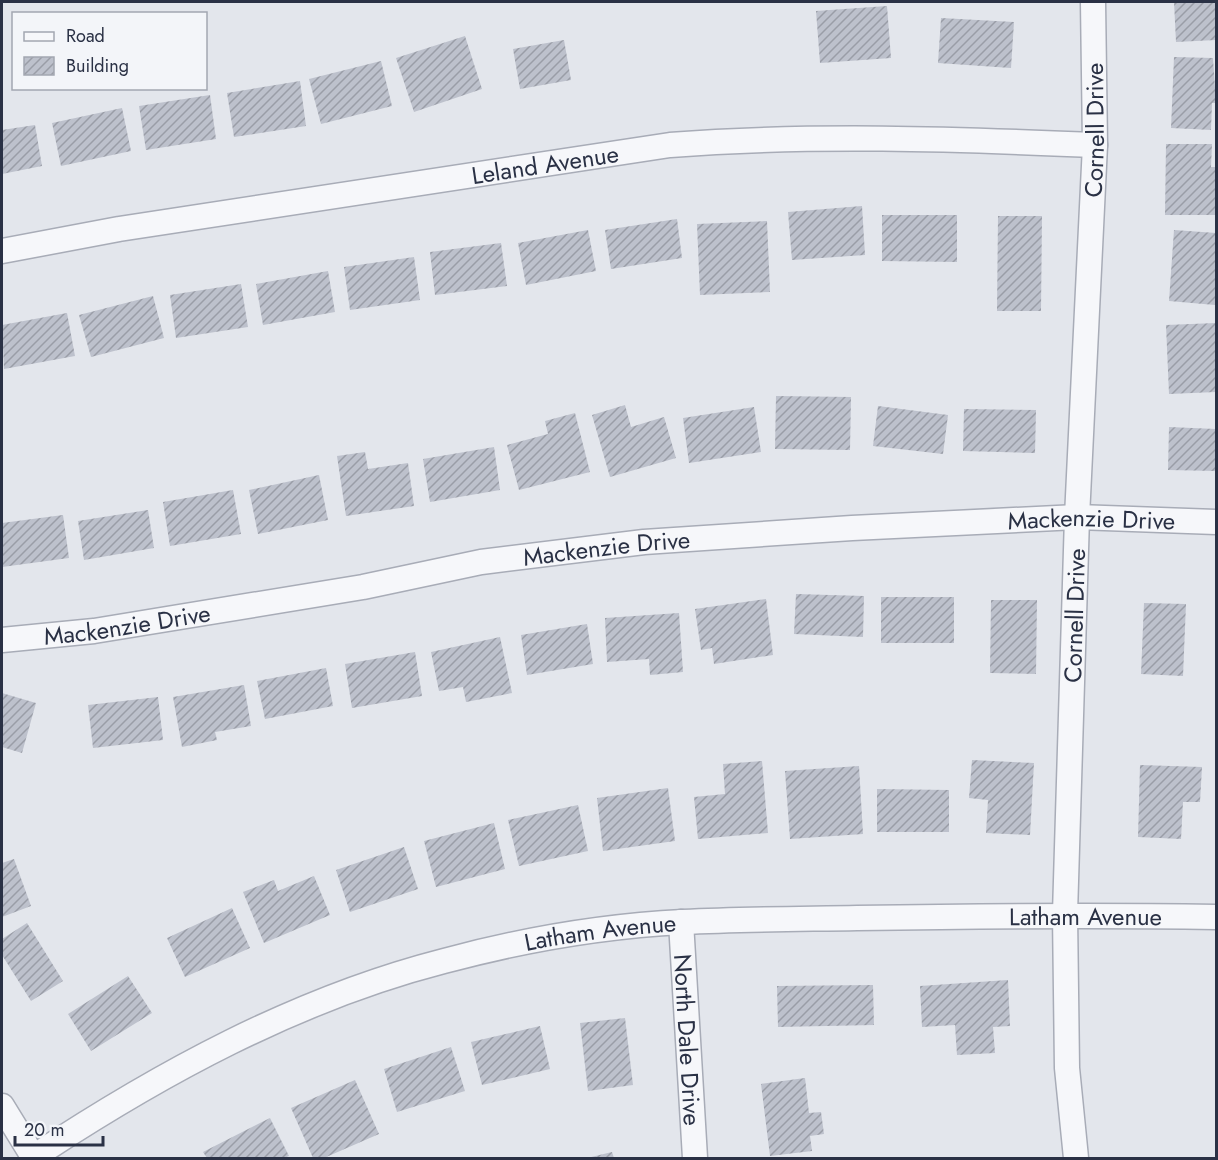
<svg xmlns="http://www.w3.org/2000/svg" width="1218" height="1160" viewBox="0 0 1218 1160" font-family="Jost,sans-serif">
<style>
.building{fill:url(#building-hatch)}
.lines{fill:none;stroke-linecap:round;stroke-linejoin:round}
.street-casing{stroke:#a8acb7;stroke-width:27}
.street{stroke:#f6f7fa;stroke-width:24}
.labels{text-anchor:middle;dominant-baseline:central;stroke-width:6;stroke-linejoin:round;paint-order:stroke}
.street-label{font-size:24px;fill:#2a3145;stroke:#f3f5f9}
</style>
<defs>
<pattern id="building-hatch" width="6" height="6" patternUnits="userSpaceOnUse" patternTransform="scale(1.5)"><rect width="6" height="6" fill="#bdc1cc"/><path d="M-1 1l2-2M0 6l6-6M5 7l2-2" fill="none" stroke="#9a9da7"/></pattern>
</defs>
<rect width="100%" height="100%" fill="#e3e6ec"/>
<!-- building -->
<path class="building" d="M 1174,2 L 1216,2 L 1216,40 L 1176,42 Z
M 887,6 L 891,58 L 820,63 L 816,11 Z
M 941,18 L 1014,22 L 1011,68 L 938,63 Z
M 465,36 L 482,89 L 414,112 L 396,58 Z
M 564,40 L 571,80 L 520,89 L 513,49 Z
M 1174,57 L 1213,58 L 1216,103 L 1212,103 L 1211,130 L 1171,128 Z
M 381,61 L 392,106 L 321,124 L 309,79 Z
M 300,81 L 306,126 L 234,137 L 227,93 Z
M 210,95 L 216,139 L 146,150 L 139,106 Z
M 122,108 L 131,151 L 61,166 L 52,123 Z
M 35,125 L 42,166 L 2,174 L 2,130 Z
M 1166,144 L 1212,144 L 1211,167 L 1216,167 L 1216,215 L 1165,215 Z
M 862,206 L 865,255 L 792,260 L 788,212 Z
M 882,215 L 957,215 L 957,262 L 882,261 Z
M 998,216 L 1042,216 L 1041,311 L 997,311 Z
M 677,219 L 682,258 L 611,269 L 605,230 Z
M 767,221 L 770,292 L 700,295 L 697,224 Z
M 588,230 L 596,271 L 526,285 L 518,243 Z
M 1174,230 L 1216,233 L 1215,305 L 1169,301 Z
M 501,243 L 507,286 L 435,295 L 430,252 Z
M 414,257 L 420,300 L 350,310 L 344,267 Z
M 328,271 L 335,312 L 263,325 L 256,284 Z
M 241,284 L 248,327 L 176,338 L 170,295 Z
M 153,296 L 164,338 L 91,357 L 79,315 Z
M 67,313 L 75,356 L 4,369 L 2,325 Z
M 1216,323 L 1216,392 L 1169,394 L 1166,325 Z
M 776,396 L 851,397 L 850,450 L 775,449 Z
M 625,405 L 631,427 L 664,417 L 676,458 L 610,477 L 592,415 Z
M 878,406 L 948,415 L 943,454 L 873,446 Z
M 754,407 L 761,452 L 689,463 L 683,418 Z
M 964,409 L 1036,410 L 1035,453 L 963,451 Z
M 575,413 L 590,472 L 519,490 L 507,445 L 548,434 L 545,421 Z
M 1169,427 L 1216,429 L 1216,471 L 1168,470 Z
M 494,447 L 500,490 L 430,502 L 423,459 Z
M 365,452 L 368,469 L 408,463 L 414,506 L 346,516 L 337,456 Z
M 319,475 L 328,520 L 258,534 L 249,490 Z
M 233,490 L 241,534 L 170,546 L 163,502 Z
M 148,510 L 154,548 L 84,560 L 78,521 Z
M 63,515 L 69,558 L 2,567 L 2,523 Z
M 796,594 L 864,596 L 863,637 L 794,634 Z
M 881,597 L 954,597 L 954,643 L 881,643 Z
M 766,599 L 773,655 L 714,664 L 712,648 L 701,650 L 695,609 Z
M 991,600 L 1037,600 L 1036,674 L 990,673 Z
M 1144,603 L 1186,604 L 1183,676 L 1141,674 Z
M 679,613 L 683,672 L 650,675 L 649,659 L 607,662 L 605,618 Z
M 587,624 L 593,664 L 527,675 L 521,635 Z
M 500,637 L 512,693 L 466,702 L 463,687 L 439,691 L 431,652 Z
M 415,652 L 422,696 L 352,708 L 345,664 Z
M 326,668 L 333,706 L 265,719 L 257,681 Z
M 244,685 L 251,726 L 215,732 L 217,740 L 182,747 L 173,697 Z
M 2,693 L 36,703 L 22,753 L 2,747 Z
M 158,697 L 163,740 L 93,748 L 88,705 Z
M 972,760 L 1034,763 L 1030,835 L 986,833 L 988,800 L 969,798 Z
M 762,761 L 768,833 L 698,839 L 694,797 L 725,794 L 723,764 Z
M 1140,765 L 1202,767 L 1200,802 L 1183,802 L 1181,839 L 1138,837 Z
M 859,766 L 863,834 L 790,839 L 785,771 Z
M 668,788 L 675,841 L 603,851 L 597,798 Z
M 877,789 L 949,790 L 949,832 L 877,832 Z
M 578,805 L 588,851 L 519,866 L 508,820 Z
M 494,823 L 505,869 L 436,887 L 424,841 Z
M 404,847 L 418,889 L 350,912 L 336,870 Z
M 14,859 L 31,906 L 2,917 L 2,863 Z
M 314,876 L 330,915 L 264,943 L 243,892 L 274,880 L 278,891 Z
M 232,908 L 250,948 L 185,977 L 167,938 Z
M 27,923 L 63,981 L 31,1001 L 2,955 L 2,939 Z
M 128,976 L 152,1013 L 91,1051 L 68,1014 Z
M 1008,980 L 1010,1026 L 993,1027 L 995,1053 L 957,1055 L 955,1025 L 922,1027 L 920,986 Z
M 873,985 L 874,1025 L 778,1027 L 777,986 Z
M 625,1018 L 633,1085 L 588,1091 L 580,1023 Z
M 540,1026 L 550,1069 L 482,1085 L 471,1042 Z
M 451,1047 L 465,1091 L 397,1112 L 384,1069 Z
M 805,1078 L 809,1113 L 821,1112 L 824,1134 L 810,1136 L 812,1151 L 770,1156 L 761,1084 Z
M 355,1080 L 379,1134 L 324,1158 L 313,1158 L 291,1108 Z
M 270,1118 L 289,1156 L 284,1158 L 207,1158 L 203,1152 Z
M 612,1152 L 614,1158 L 587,1158 Z"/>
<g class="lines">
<defs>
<g id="street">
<path id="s1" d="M 2,251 L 119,229 L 670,145 C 812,134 953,139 1095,145"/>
<path id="s2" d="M 2,640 L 94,631 L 363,587 L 481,562 L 644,542 L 852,528 L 1077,517 L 1216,522"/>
<path id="s3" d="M 681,922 L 695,1158"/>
<path d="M 2,1106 L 34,1158"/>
<path id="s4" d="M 32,1158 C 159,1074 296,999 444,961 C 522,940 603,926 683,922 C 741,919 799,919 857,918 C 977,916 1096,915 1216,917"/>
<path id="s5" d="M 1076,1158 L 1067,1068 L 1065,914 L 1077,517 L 1095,145 L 1093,2"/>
</g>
</defs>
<!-- street casing -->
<use href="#street" class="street-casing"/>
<!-- street -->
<use href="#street" class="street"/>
</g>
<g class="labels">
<!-- street labels -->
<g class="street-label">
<text stroke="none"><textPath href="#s5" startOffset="1029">Cornell Drive</textPath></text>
<text stroke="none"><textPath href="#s1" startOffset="550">Leland Avenue</textPath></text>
<text stroke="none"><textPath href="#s2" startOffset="1098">Mackenzie Drive</textPath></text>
<text stroke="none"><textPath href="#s2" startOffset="612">Mackenzie Drive</textPath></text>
<text stroke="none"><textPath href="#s5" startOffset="543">Cornell Drive</textPath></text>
<text stroke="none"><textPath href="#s2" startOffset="126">Mackenzie Drive</textPath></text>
<text stroke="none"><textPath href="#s4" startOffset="1104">Latham Avenue</textPath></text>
<text stroke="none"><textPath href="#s4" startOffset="618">Latham Avenue</textPath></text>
<text stroke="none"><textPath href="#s3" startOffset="118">North Dale Drive</textPath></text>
</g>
</g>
<!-- border -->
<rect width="1218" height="1160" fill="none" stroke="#2a3145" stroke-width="6"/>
<!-- legend -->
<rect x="12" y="12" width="195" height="78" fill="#f3f5f9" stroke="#a3a7b1" stroke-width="1.5"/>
<rect x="24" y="32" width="30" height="9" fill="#f6f7fa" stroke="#a3a7b1" stroke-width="1.5"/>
<text x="66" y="42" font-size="18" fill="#2a3145">Road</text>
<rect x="24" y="57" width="30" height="18" fill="url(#building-hatch)" stroke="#a3a7b1" stroke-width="1.5"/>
<text x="66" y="72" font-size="18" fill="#2a3145">Building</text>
<!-- scale -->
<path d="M15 1136v9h88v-9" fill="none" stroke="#2a3145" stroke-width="3"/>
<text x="24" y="1136" font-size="18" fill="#2a3145" stroke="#f3f5f9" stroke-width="4.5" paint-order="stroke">20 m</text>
</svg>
